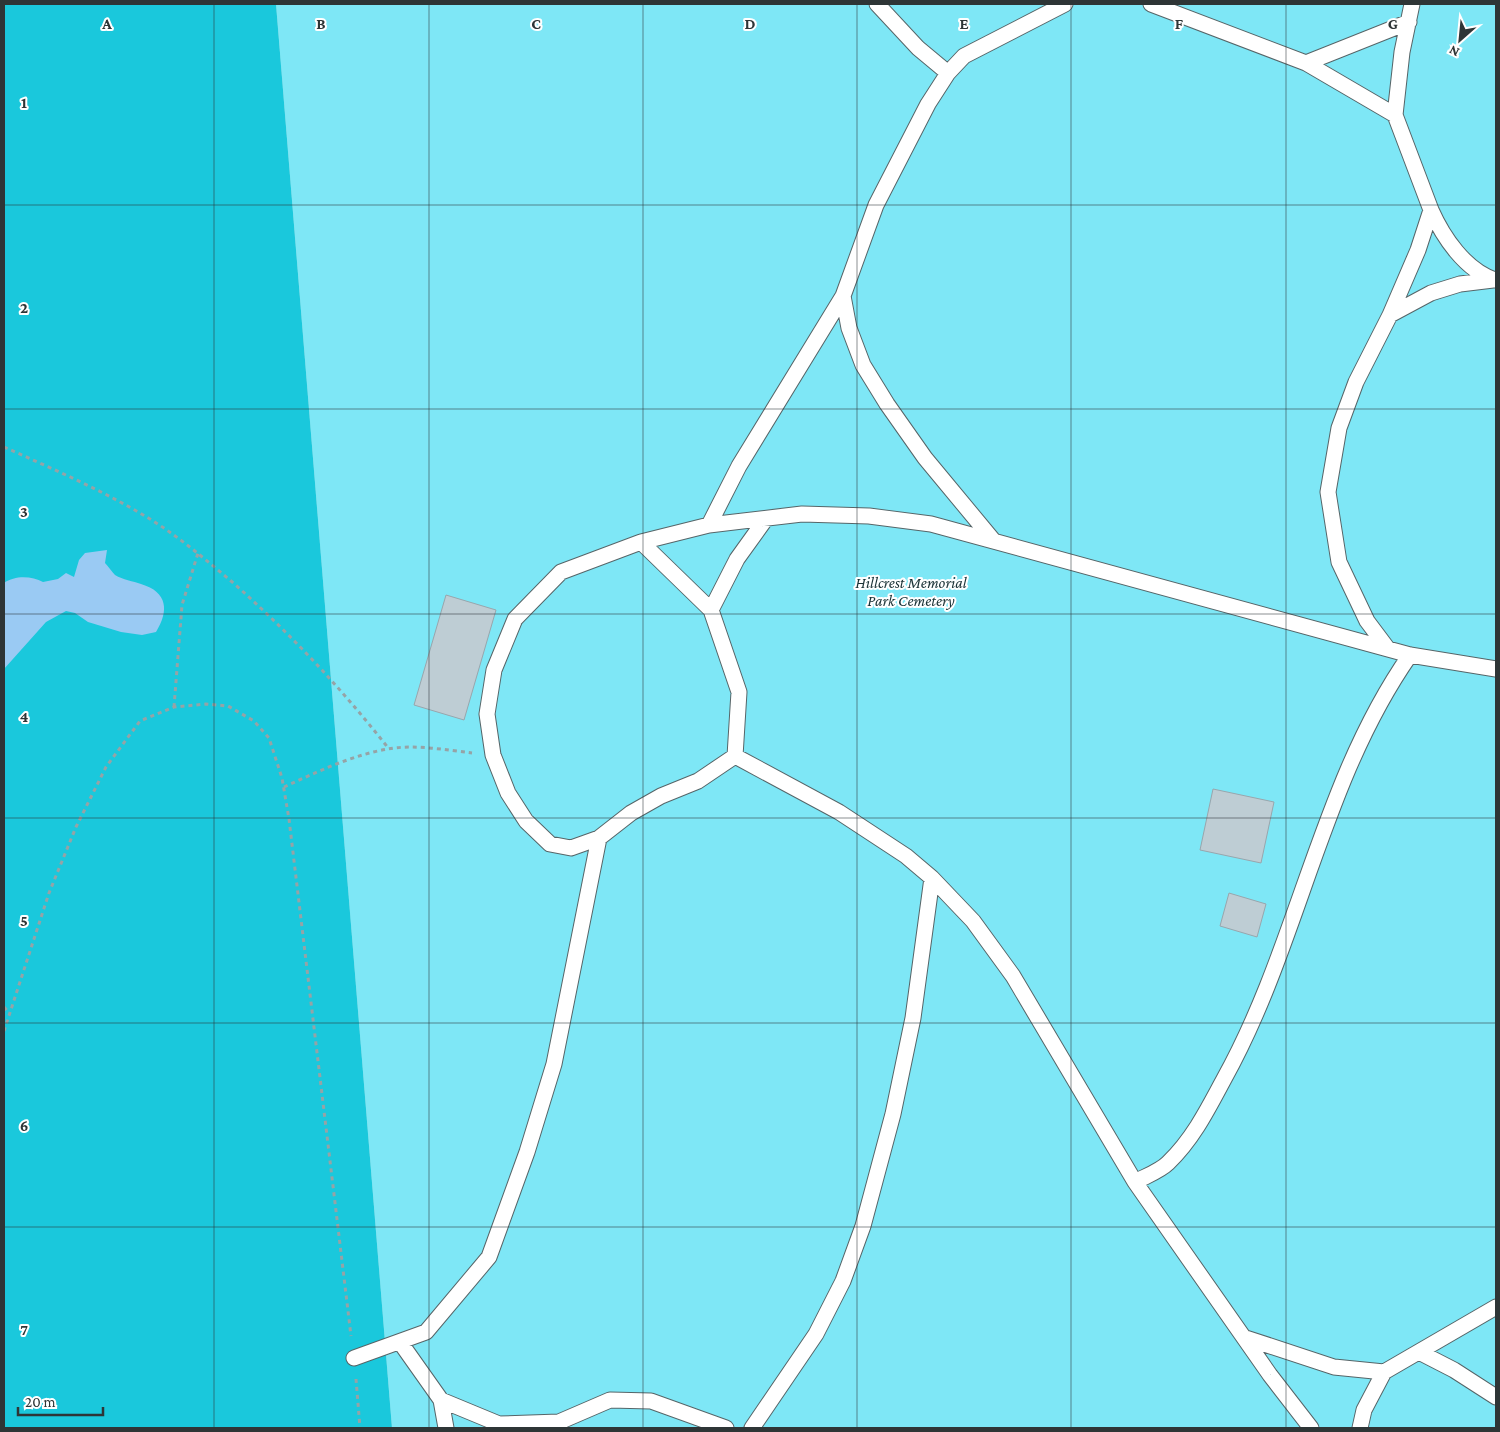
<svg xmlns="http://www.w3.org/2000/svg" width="1500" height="1432" viewBox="0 0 1500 1432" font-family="'Crimson Pro',serif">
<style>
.green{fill:#7ee7f6}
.forest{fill:#1ac8dc}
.water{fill:#9acaf3}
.building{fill:#becdd4;stroke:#98a6ad}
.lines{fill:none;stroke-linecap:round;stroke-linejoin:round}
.lane-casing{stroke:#566568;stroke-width:17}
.path{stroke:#96a3a6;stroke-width:3;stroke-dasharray:4 4;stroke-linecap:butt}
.lane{stroke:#fff;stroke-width:15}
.grid{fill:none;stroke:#2e3536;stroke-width:1;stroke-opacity:0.55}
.labels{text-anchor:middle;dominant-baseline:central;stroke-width:4;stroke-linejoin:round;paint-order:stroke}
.park-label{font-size:16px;font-style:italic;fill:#1a3236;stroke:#fff}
.grid-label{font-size:16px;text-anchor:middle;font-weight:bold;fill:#2e3536;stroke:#fff;stroke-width:4;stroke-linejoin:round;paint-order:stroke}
</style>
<rect width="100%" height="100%" fill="#daebee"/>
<!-- green -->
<path class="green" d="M 276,4 L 1496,4 L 1496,1428 L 392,1428 Z"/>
<!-- forest -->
<path class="forest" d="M 4,4 L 276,4 L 392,1428 L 4,1428 Z"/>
<!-- water -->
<path class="water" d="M 107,550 L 105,563 C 108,566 112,572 115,575 C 123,580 133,581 141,584 C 168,592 169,611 156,632 L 142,635 L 121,632 L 88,622 L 75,613 L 66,611 L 46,622 L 4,669 L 4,583 C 15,575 32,576 43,582 L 58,579 L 66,573 L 74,577 L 79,560 L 85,553 Z"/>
<!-- building -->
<path class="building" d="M 446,595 L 496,610 L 464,720 L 414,705 Z
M 1213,789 L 1274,802 L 1261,863 L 1200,850 Z
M 1229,893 L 1266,904 L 1257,937 L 1220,926 Z"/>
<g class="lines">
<defs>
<path id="lane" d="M 877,4 L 918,48 L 948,73
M 1151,4 L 1306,63 L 1395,115
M 1306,63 L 1409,22
M 1431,210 C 1443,237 1465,270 1495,280
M 1390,315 L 1418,250 L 1431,210 L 1395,115 L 1402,52 L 1412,4
M 709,525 L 739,466 L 843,296
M 993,540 L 925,458 L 887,404 L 863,365 L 849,328 L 843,296 L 876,205 L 928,104 L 948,73 L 964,56 L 1065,4
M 641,542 L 709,525 L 802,514 L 869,516 L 931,524 L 1410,655 L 1496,669
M 711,610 L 737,559 L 765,520
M 1388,649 L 1367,621 L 1339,562 L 1328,492 L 1339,428 L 1356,382 L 1390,315 L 1431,293 L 1460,284 L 1493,280
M 599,838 L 571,848 L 550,844 L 526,821 L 508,793 L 493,755 L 487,714 L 494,670 L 515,619 L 561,572 L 641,542 L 711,610 L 739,692 L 735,756
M 932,878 L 973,921 L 1013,976 L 1135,1182 L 1270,1375 L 1311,1428
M 1135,1182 C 1146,1176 1160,1171 1168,1163 C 1193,1139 1208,1109 1224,1079 C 1299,944 1321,782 1410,655
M 1246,1338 L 1334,1367 L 1384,1372 L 1496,1307
M 400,1342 L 441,1400 L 499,1424 L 559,1422 L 610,1400 L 651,1401 L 726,1428
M 1419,1352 L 1454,1370 L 1496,1397
M 354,1358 L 426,1332 L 489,1257 L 527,1152 L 554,1064 L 599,838 L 631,813 L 661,796 L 698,781 L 735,756 L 839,812 L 906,856 L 932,878 L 913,1018 L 893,1114 L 863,1226 L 843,1281 L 816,1334 L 752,1428
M 441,1400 L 446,1428
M 1360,1428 L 1364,1410 L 1384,1372"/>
</defs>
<!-- lane casing -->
<use href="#lane" class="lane-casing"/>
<!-- path -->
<path class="path" d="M 4,447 C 53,469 104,491 150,519 C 179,537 205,559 231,581 C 289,632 341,688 389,749
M 174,707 L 182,605 L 198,553
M 284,787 C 317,772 352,755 388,749 C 413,744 447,750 472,753
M 4,1007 L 9,1013
M 4,1031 L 49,893 L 76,827 L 106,767 L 140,721 L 174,707 L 206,704 L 228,706 L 254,721 L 269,738 L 282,778 L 289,819 L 351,1336
M 356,1379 L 360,1428"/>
<!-- lane -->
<use href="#lane" class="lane"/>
</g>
<!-- grid -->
<path class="grid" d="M 214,4 L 214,1428M 429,4 L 429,1428M 643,4 L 643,1428M 857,4 L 857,1428M 1071,4 L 1071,1428M 1286,4 L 1286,1428M 4,205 L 1496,205M 4,409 L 1496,409M 4,614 L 1496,614M 4,818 L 1496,818M 4,1023 L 1496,1023M 4,1227 L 1496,1227"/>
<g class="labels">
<!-- park labels -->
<g class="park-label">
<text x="911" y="582">Hillcrest Memorial<tspan x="911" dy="18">Park Cemetery</tspan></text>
</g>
</g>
<g class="grid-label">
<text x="107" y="29">A</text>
<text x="321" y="29">B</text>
<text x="536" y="29">C</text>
<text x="750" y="29">D</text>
<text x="964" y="29">E</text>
<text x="1179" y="29">F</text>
<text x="1393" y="29">G</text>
<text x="24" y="108">1</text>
<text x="24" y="313">2</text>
<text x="24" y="517">3</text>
<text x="24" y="722">4</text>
<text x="24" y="926">5</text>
<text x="24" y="1131">6</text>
<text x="24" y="1335">7</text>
</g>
<!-- border -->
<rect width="1500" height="1432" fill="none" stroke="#2e3536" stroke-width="10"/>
<!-- north arrow -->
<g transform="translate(1460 40) rotate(207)" stroke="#ffffff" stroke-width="4" paint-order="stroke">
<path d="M0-4L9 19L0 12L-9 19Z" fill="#2e3536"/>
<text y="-8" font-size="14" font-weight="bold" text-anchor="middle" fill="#2e3536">N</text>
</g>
<!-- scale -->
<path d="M18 1407v8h85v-8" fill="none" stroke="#2e3536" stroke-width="2.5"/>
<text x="25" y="1407" font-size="15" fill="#2e3536" stroke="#ffffff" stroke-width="4" paint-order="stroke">20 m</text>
</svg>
